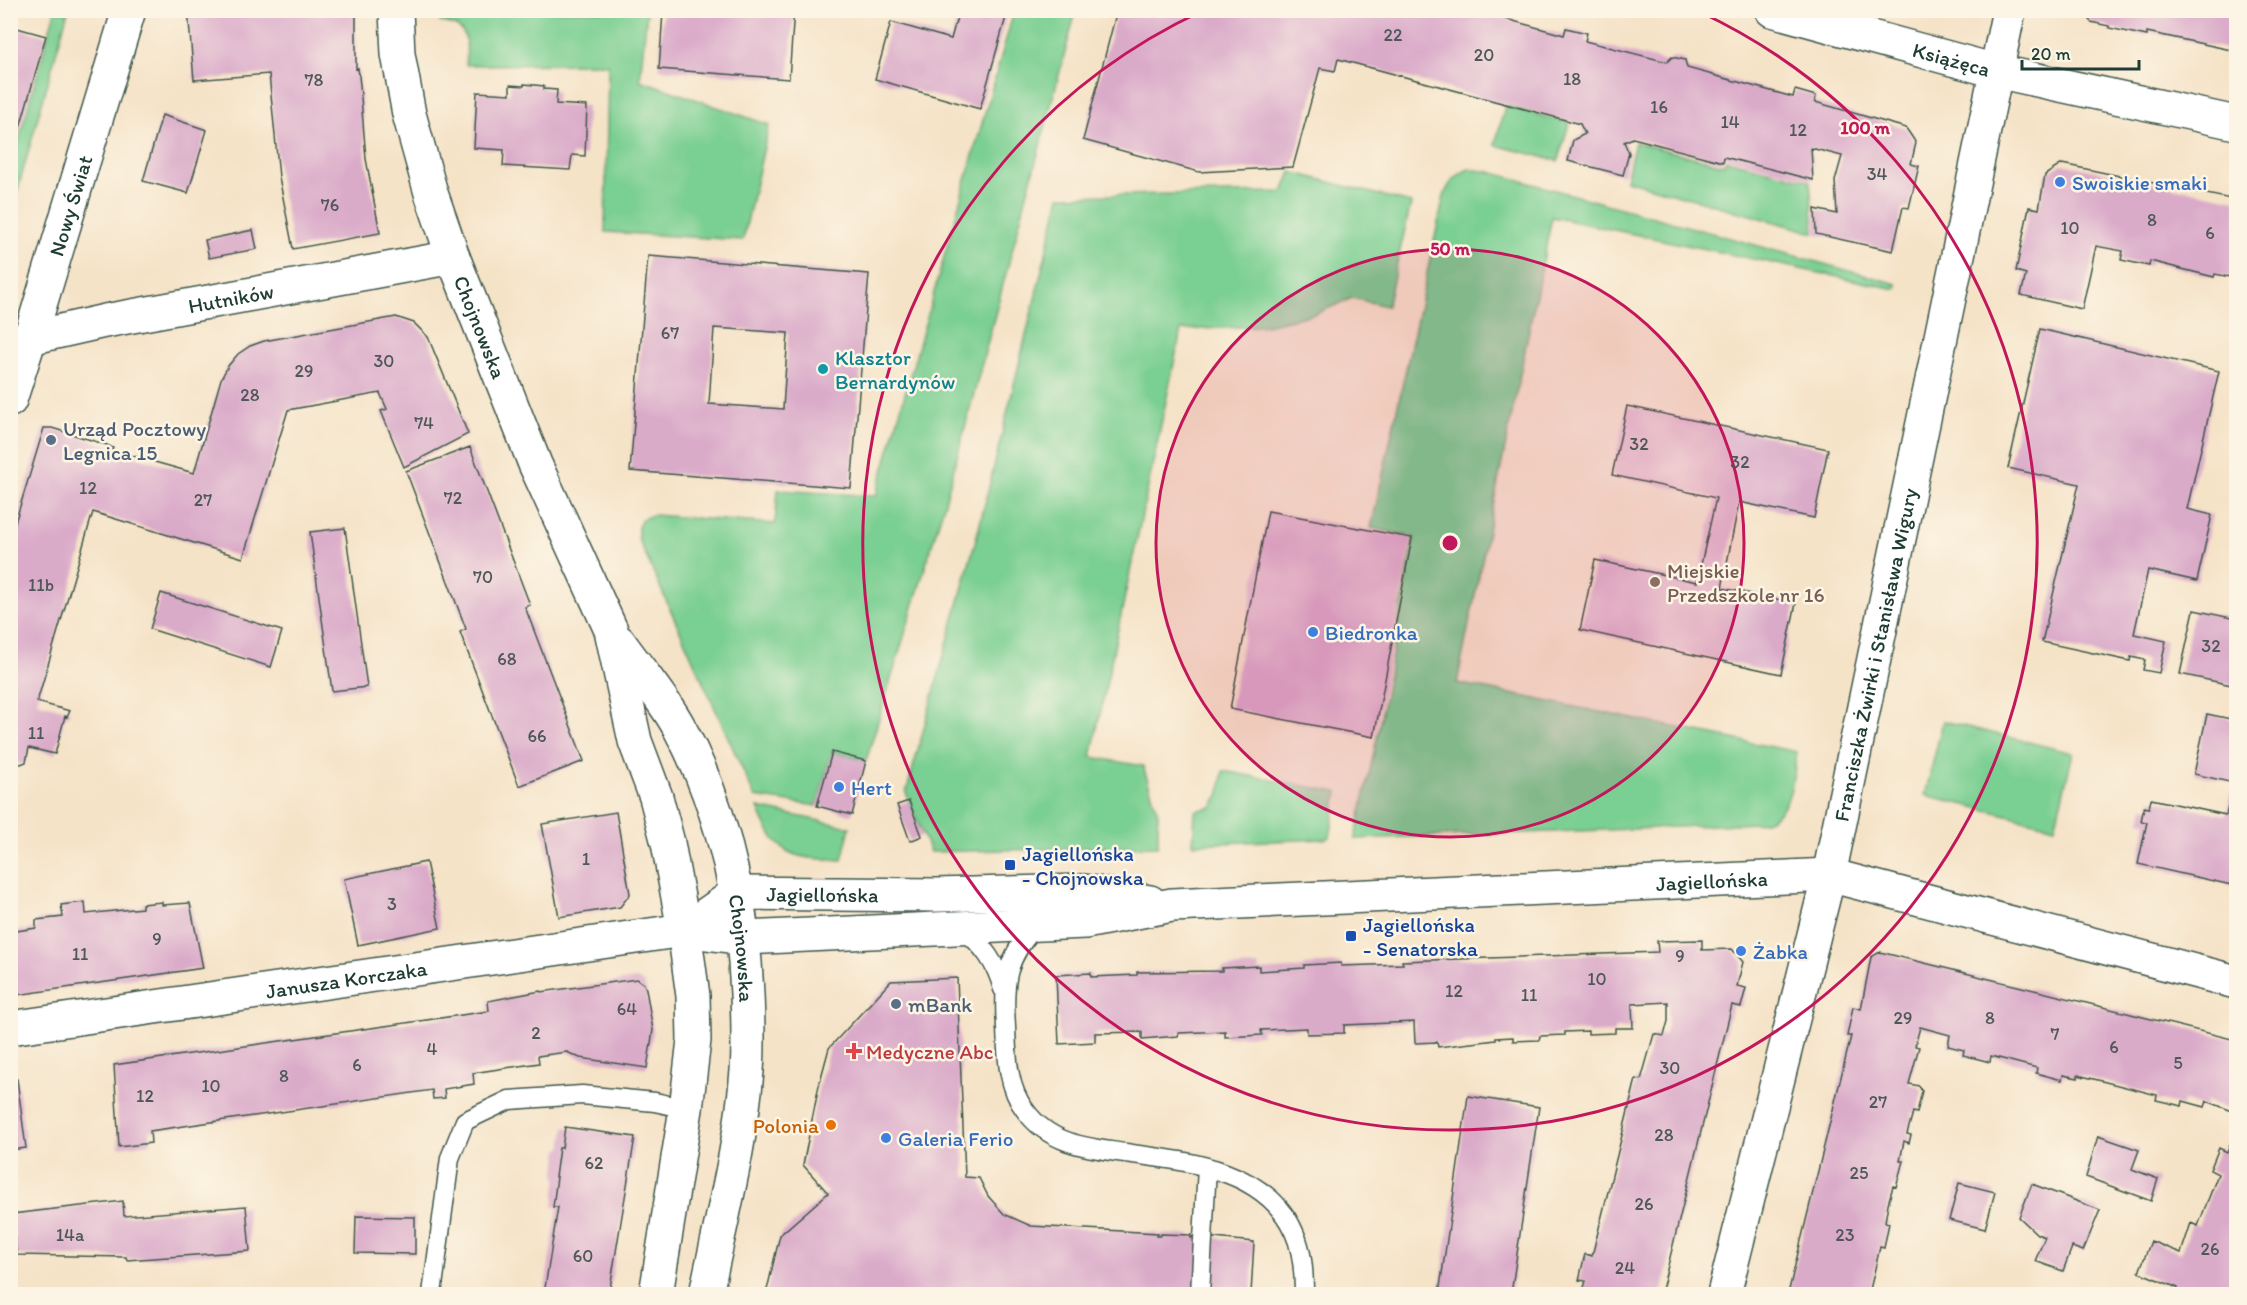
<svg xmlns="http://www.w3.org/2000/svg" width="2247" height="1305" viewBox="0 0 2247 1305" font-family="Itim,sans-serif">
<style>
.green{fill:#7acf92;stroke:#4c8663;stroke-width:1.5}
.building{fill:#daaac9;fill-rule:evenodd}
.lines{fill:none;stroke-linecap:round;stroke-linejoin:round}
.service-casing{stroke:#3f564a;stroke-width:21}
.minor-casing{stroke:#3f564a;stroke-width:36}
.tertiary-casing{stroke:#3f564a;stroke-width:36}
.primary-casing{stroke:#3f564a;stroke-width:36}
.service{stroke:#fff;stroke-width:18}
.minor{stroke:#fff;stroke-width:33}
.tertiary{stroke:#fff;stroke-width:33}
.primary{stroke:#fff;stroke-width:33}
.ring{fill:none;stroke:#c2185b;stroke-width:3}
.shop-dot{fill:#3f7fe0;stroke:#fcf5e5;stroke-width:2}
.culture-dot{fill:#0f9aa8;stroke:#fcf5e5;stroke-width:2}
.service-dot{fill:#5c6f8a;stroke:#fcf5e5;stroke-width:2}
.education-dot{fill:#8d6e63;stroke:#fcf5e5;stroke-width:2}
.transit-dot{fill:#1a4fb4;stroke:#fcf5e5;stroke-width:2}
.health-dot{fill:#e0444e;stroke:#fcf5e5;stroke-width:2}
.food-dot{fill:#e8710a;stroke:#fcf5e5;stroke-width:2}
.labels{text-anchor:middle;dominant-baseline:central;stroke-width:5;stroke-linejoin:round;paint-order:stroke}
.number-label{font-size:18px;fill:#4e5859}
.street-label{font-size:21px;fill:#1f3d34;stroke:#fcf5e5}
.shop-label{font-size:21px;fill:#366cbe;stroke:#fcf5e5;text-anchor:start}
.culture-label{font-size:21px;fill:#0d838f;stroke:#fcf5e5;text-anchor:start}
.service-label{font-size:21px;fill:#4e5e75;stroke:#fcf5e5;text-anchor:start}
.education-label{font-size:21px;fill:#785e54;stroke:#fcf5e5;text-anchor:start}
.transit-label{font-size:21px;fill:#164399;stroke:#fcf5e5;text-anchor:start}
.health-label{font-size:21px;fill:#be3a42;stroke:#fcf5e5;text-anchor:start}
.food-label{font-size:21px;fill:#c56008;stroke:#fcf5e5;text-anchor:end}
.centre{fill:#c2185b;stroke:#fcf5e5;stroke-width:3}
.ring-label{font-size:18px;text-anchor:middle;font-weight:bold;fill:#c2185b;stroke:#fcf5e5;stroke-width:5;stroke-linejoin:round;paint-order:stroke}
</style>
<rect width="100%" height="100%" fill="#fcf5e5"/>
<filter id="ink" filterUnits="userSpaceOnUse"><feTurbulence type="fractalNoise" baseFrequency=".0167" numOctaves="2"/><feDisplacementMap in="SourceGraphic" scale="12" xChannelSelector="R" yChannelSelector="G"/><feConvolveMatrix kernelMatrix="1 2 1 2 8 2 1 2 1" color-interpolation-filters="sRGB"/></filter>
<filter id="wash" filterUnits="userSpaceOnUse"><feTurbulence type="fractalNoise" baseFrequency=".008" numOctaves="4" result="noise"/><feDisplacementMap in="SourceGraphic" scale="24" xChannelSelector="R" yChannelSelector="G"/><feGaussianBlur stdDeviation="1.35" result="paint"/><feColorMatrix in="noise" values="0 0 0 0 0 0 0 0 0 0 0 0 0 0 0 0 0 1.4 0 .05"/><feComposite in="paint" operator="in"/></filter>
<g filter="url(#wash)">
<rect width="100%" height="100%" fill="#f5e3c8"/>
<!-- green -->
<path class="green" d="M 55,11 L 68,11 L 11,213 L 11,168 Z
M 440,11 L 647,11 L 640,80 L 769,125 L 743,240 L 605,232 L 608,64 L 466,65 C 467,41 470,25 440,22 Z
M 1014,11 L 1076,11 L 945,502 L 866,761 L 832,752 L 817,806 L 755,797 L 638,538 L 638,527 L 642,519 L 653,515 L 775,524 L 778,490 L 876,496 Z
M 1505,106 L 1569,123 L 1558,161 L 1495,145 Z
M 1635,142 L 1724,165 L 1726,160 L 1810,181 L 1814,233 L 1626,180 Z
M 1469,169 L 1490,172 L 1897,284 L 1896,289 L 1552,217 L 1457,683 L 1797,752 C 1792,783 1793,816 1757,823 L 1636,829 L 1355,839 L 1377,738 L 1414,537 L 1371,528 L 1444,196 C 1449,182 1456,175 1469,169 Z
M 1291,172 L 1411,203 L 1387,306 L 1352,298 L 1315,314 L 1261,326 L 1181,330 L 1091,757 L 1143,766 L 1158,813 L 1158,846 L 930,852 L 906,793 L 979,528 L 1060,196 L 1283,192 Z
M 1943,721 L 2073,753 L 2055,827 L 1925,795 Z
M 1223,771 L 1338,792 L 1330,837 L 1325,839 L 1193,844 L 1195,811 L 1212,807 L 1220,793 Z
M 758,808 L 850,827 L 842,860 C 792,858 778,858 758,808 Z"/>
<g id="blocks">
<!-- building -->
<path class="building" d="M 188,10 L 356,10 L 356,69 L 358,68 L 360,85 L 366,159 L 380,233 L 293,249 L 279,177 L 269,74 L 194,80 Z
M 672,10 L 794,10 L 789,79 L 659,69 L 663,12 L 672,12 Z
M 959,10 L 1008,10 L 980,109 L 875,79 L 891,22 L 951,39 Z
M 1117,10 L 1501,10 L 1499,17 L 1564,35 L 1566,28 L 1587,33 L 1585,41 L 1667,62 L 1672,57 L 1685,60 L 1687,68 L 1793,97 L 1795,90 L 1816,96 L 1815,102 L 1906,128 L 1916,143 L 1911,164 L 1919,166 L 1909,208 L 1903,207 L 1893,251 L 1816,234 L 1815,209 L 1837,214 L 1835,181 L 1842,156 L 1811,148 L 1813,180 L 1724,157 L 1723,162 L 1633,138 L 1624,142 L 1629,153 L 1623,175 L 1568,161 L 1573,140 L 1585,134 L 1580,124 L 1338,59 L 1335,71 L 1320,68 L 1293,167 L 1199,172 L 1083,140 Z
M 2081,10 L 2236,10 L 2236,51 L 2147,32 L 2147,36 L 2109,28 L 2109,26 L 2091,22 Z
M 10,26 L 46,36 L 11,159 L 10,159 Z
M 524,84 L 544,86 L 544,89 L 557,90 L 556,104 L 587,106 L 585,156 L 572,155 L 570,170 L 503,166 L 504,150 L 474,148 L 477,92 L 510,94 L 510,85 L 524,86 Z
M 162,115 L 207,130 L 188,193 L 143,181 Z
M 2062,164 L 2236,200 L 2236,278 L 2215,274 L 2214,277 L 2150,261 L 2149,266 L 2121,260 L 2123,251 L 2096,246 L 2082,309 L 2021,295 L 2026,274 L 2016,271 L 2029,207 L 2039,209 L 2045,175 Z
M 253,230 L 257,249 L 209,258 L 205,240 Z
M 648,256 L 869,274 L 851,488 L 630,471 ZM 714,328 L 788,333 L 783,409 L 709,404 Z
M 396,317 L 414,323 L 428,337 L 468,434 L 404,467 L 381,411 L 387,409 L 380,393 L 288,410 L 243,558 L 93,512 L 37,702 L 70,711 L 67,717 L 65,716 L 55,754 L 29,748 L 26,762 L 21,764 L 14,762 L 10,774 L 10,539 L 44,428 L 52,428 L 107,445 L 113,448 L 112,450 L 194,473 L 221,379 L 228,366 L 238,354 L 250,346 L 264,341 Z
M 2040,329 L 2219,371 L 2187,509 L 2212,515 L 2197,581 L 2148,570 L 2134,634 L 2166,641 L 2159,673 L 2143,670 L 2145,660 L 2131,657 L 2130,661 L 2042,642 L 2079,484 L 2008,468 Z
M 1627,406 L 1828,449 L 1814,518 L 1739,502 L 1722,588 L 1796,603 L 1781,674 L 1580,630 L 1595,560 L 1697,582 L 1716,498 L 1612,475 Z
M 470,447 L 530,605 L 525,607 L 584,761 L 519,786 L 460,632 L 466,629 L 406,471 Z
M 1268,511 L 1412,538 L 1374,737 L 1230,709 Z
M 345,528 L 367,687 L 332,691 L 310,532 Z
M 161,593 L 282,631 L 271,667 L 150,629 Z
M 2194,610 L 2236,619 L 2236,686 L 2180,674 Z
M 2207,714 L 2236,720 L 2236,886 L 2138,864 L 2147,822 L 2141,821 L 2144,807 L 2149,808 L 2151,799 L 2226,815 L 2234,783 L 2194,774 Z
M 832,752 L 866,761 L 852,815 L 817,806 Z
M 909,801 L 922,836 L 910,841 L 897,805 Z
M 616,812 L 630,894 L 620,907 L 559,917 L 542,824 Z
M 426,862 L 440,928 L 358,945 L 344,879 Z
M 85,902 L 86,914 L 142,908 L 142,904 L 162,902 L 162,905 L 190,903 L 203,968 L 10,996 L 10,932 L 36,928 L 36,920 L 63,917 L 61,905 Z
M 1702,940 L 1702,950 L 1732,949 L 1743,962 L 1737,986 L 1746,988 L 1741,1007 L 1732,1005 L 1661,1294 L 1582,1294 L 1586,1281 L 1579,1280 L 1585,1254 L 1592,1256 L 1636,1079 L 1641,1080 L 1654,1034 L 1664,1036 L 1668,1021 L 1668,1002 L 1632,1004 L 1633,1028 L 1615,1028 L 1615,1033 L 1588,1034 L 1588,1031 L 1565,1032 L 1565,1035 L 1540,1036 L 1539,1040 L 1513,1041 L 1513,1037 L 1496,1038 L 1496,1040 L 1438,1047 L 1437,1042 L 1415,1043 L 1414,1022 L 1344,1025 L 1344,1033 L 1307,1034 L 1307,1028 L 1261,1030 L 1262,1035 L 1225,1037 L 1225,1031 L 1179,1033 L 1178,1036 L 1142,1039 L 1142,1032 L 1095,1033 L 1095,1042 L 1059,1044 L 1056,975 L 1091,973 L 1091,977 L 1137,975 L 1137,972 L 1222,971 L 1222,968 L 1259,966 L 1259,971 L 1304,968 L 1304,965 L 1341,963 L 1341,966 L 1403,964 L 1402,961 L 1658,952 L 1657,941 Z
M 1880,952 L 2236,1040 L 2236,1101 L 2232,1111 L 2207,1101 L 2205,1107 L 2183,1101 L 2182,1106 L 2156,1100 L 2157,1095 L 2078,1075 L 2078,1078 L 2063,1075 L 2062,1080 L 2036,1073 L 2037,1068 L 1991,1056 L 1990,1062 L 1963,1055 L 1964,1050 L 1948,1046 L 1950,1035 L 1920,1027 L 1915,1046 L 1919,1047 L 1909,1084 L 1919,1086 L 1922,1091 L 1917,1113 L 1913,1112 L 1907,1134 L 1911,1135 L 1909,1143 L 1904,1141 L 1900,1161 L 1903,1161 L 1896,1187 L 1893,1186 L 1888,1204 L 1885,1222 L 1889,1223 L 1884,1248 L 1880,1247 L 1870,1290 L 1875,1291 L 1874,1294 L 1788,1294 L 1851,1036 L 1847,1036 L 1853,1007 L 1861,1009 L 1871,957 Z
M 957,978 L 965,1177 L 979,1178 L 988,1196 L 1004,1214 L 1031,1226 L 1158,1233 L 1157,1236 L 1160,1236 L 1161,1234 L 1191,1235 L 1191,1238 L 1195,1236 L 1254,1242 L 1251,1294 L 766,1294 L 780,1235 L 828,1193 L 803,1165 L 819,1085 L 829,1048 L 891,981 Z
M 637,979 L 644,984 L 646,989 L 653,1030 L 647,1068 L 580,1058 L 567,1052 L 538,1056 L 539,1063 L 473,1073 L 474,1084 L 444,1089 L 445,1098 L 433,1099 L 432,1090 L 150,1131 L 151,1143 L 119,1147 L 114,1065 L 489,1011 L 488,1001 L 541,991 L 541,992 Z
M 17,1079 L 26,1148 L 10,1150 L 10,1080 Z
M 1468,1096 L 1539,1107 L 1511,1294 L 1439,1294 Z
M 565,1127 L 635,1137 L 609,1294 L 544,1294 L 558,1207 L 553,1207 L 557,1177 L 555,1177 L 559,1148 L 562,1148 Z
M 2236,1128 L 2236,1294 L 2176,1294 L 2178,1288 L 2139,1272 L 2151,1241 L 2181,1253 L 2191,1223 L 2198,1226 L 2218,1174 L 2210,1170 L 2219,1148 L 2227,1152 Z
M 2098,1136 L 2139,1150 L 2132,1169 L 2158,1179 L 2151,1201 L 2086,1177 Z
M 1959,1183 L 1995,1192 L 1985,1229 L 1949,1220 Z
M 2032,1184 L 2100,1210 L 2083,1251 L 2072,1247 L 2063,1271 L 2035,1261 L 2045,1237 L 2037,1234 L 2019,1217 Z
M 123,1201 L 124,1216 L 246,1206 L 250,1251 L 127,1260 L 126,1257 L 17,1255 L 12,1214 Z
M 356,1216 L 415,1217 L 415,1254 L 355,1253 Z"/>
</g>
</g>
<g filter="url(#ink)">
<use href="#blocks" fill-opacity="0" stroke="#3f564a" stroke-width="1.5"/>
<g class="lines">
<defs>
<path id="service" d="M 1038,924 C 1005,957 1003,983 1006,1027 C 1007,1055 1007,1087 1025,1110 C 1049,1144 1087,1148 1125,1153 C 1185,1161 1266,1168 1294,1232 C 1303,1251 1304,1274 1304,1294
M 963,929 C 983,946 996,962 1003,989
M 432,1294 L 450,1158 L 465,1121 L 509,1100 L 582,1095 L 655,1102 L 686,1109
M 1200,1294 L 1207,1167"/>
<g id="minor">
<path id="s1" d="M 1772,10 L 1996,71 L 2236,123"/>
<path id="s2" d="M 10,400 L 30,338 L 105,321 L 453,257"/>
<path id="s3" d="M 684,930 L 737,893 L 937,895 L 1084,891 L 1150,902"/>
<path id="s4" d="M 10,1028 L 684,930 L 743,938 L 1085,922 L 1172,905 L 1829,875 L 2236,982"/>
<path id="s5" d="M 1724,1294 L 1829,875 L 2009,10"/>
</g>
<g id="tertiary">
<path id="s6" d="M 10,343 L 30,338 L 129,10"/>
</g>
<g id="primary">
<path id="s7" d="M 396,10 L 398,54 L 409,114 L 431,193 L 453,257 L 535,464 L 611,630 L 635,741 L 656,797 L 668,843 L 684,930 L 693,996 L 694,1040 L 686,1109 L 656,1294"/>
<path id="s8" d="M 619,642 C 638,669 664,699 679,727 C 724,810 743,900 747,994 C 748,1020 749,1045 747,1071 C 741,1146 721,1221 706,1294"/>
</g>
</defs>
<!-- service casing -->
<use href="#service" class="service-casing"/>
<!-- minor casing -->
<use href="#minor" class="minor-casing"/>
<!-- tertiary casing -->
<use href="#tertiary" class="tertiary-casing"/>
<!-- primary casing -->
<use href="#primary" class="primary-casing"/>
<!-- service -->
<use href="#service" class="service"/>
<!-- minor -->
<use href="#minor" class="minor"/>
<!-- tertiary -->
<use href="#tertiary" class="tertiary"/>
<!-- primary -->
<use href="#primary" class="primary"/>
</g>
</g>
<!-- distance rings -->
<circle cx="1450" cy="543" r="294" fill="#c2185b" fill-opacity=".12"/>
<g class="ring">
<circle cx="1450" cy="543" r="294"/>
<path d="M1698 11A587 587 0 1 1 1202 11"/>
</g>
<!-- markers -->
<g class="shop-dot">
<circle cx="2060" cy="182" r="6"/>
<circle cx="1313" cy="632" r="6"/>
<circle cx="839" cy="787" r="6"/>
<circle cx="1741" cy="951" r="6"/>
<circle cx="886" cy="1138" r="6"/>
</g>
<circle class="culture-dot" cx="823" cy="369" r="6"/>
<g class="service-dot">
<circle cx="51" cy="440" r="6"/>
<circle cx="896" cy="1004" r="6"/>
</g>
<circle class="education-dot" cx="1655" cy="582" r="6"/>
<g class="transit-dot">
<rect x="1004" y="859" width="12" height="12" rx="3"/>
<rect x="1345" y="930" width="12" height="12" rx="3"/>
</g>
<path class="health-dot" d="M851 1042h6v6h6v6h-6v6h-6v-6h-6v-6h6z"/>
<circle class="food-dot" cx="831" cy="1125" r="6"/>
<g class="labels">
<!-- number labels -->
<g class="number-label">
<text x="1393" y="35">22</text>
<text x="1484" y="55">20</text>
<text x="1572" y="79">18</text>
<text x="314" y="80">78</text>
<text x="1659" y="107">16</text>
<text x="1730" y="122">14</text>
<text x="1798" y="130">12</text>
<text x="1877" y="174">34</text>
<text x="330" y="205">76</text>
<text x="2152" y="220">8</text>
<text x="2070" y="228">10</text>
<text x="2210" y="233">6</text>
<text x="670" y="333">67</text>
<text x="384" y="361">30</text>
<text x="304" y="371">29</text>
<text x="250" y="395">28</text>
<text x="424" y="423">74</text>
<text x="1639" y="444">32</text>
<text x="1740" y="462">32</text>
<text x="88" y="488">12</text>
<text x="453" y="498">72</text>
<text x="203" y="500">27</text>
<text x="483" y="577">70</text>
<text x="41" y="585">11b</text>
<text x="2211" y="646">32</text>
<text x="507" y="659">68</text>
<text x="36" y="733">11</text>
<text x="537" y="736">66</text>
<text x="586" y="859">1</text>
<text x="392" y="904">3</text>
<text x="157" y="939">9</text>
<text x="80" y="954">11</text>
<text x="1680" y="956">9</text>
<text x="1597" y="979">10</text>
<text x="1454" y="991">12</text>
<text x="1529" y="995">11</text>
<text x="627" y="1009">64</text>
<text x="1903" y="1018">29</text>
<text x="1990" y="1018">8</text>
<text x="536" y="1033">2</text>
<text x="2055" y="1034">7</text>
<text x="2114" y="1047">6</text>
<text x="432" y="1049">4</text>
<text x="2178" y="1063">5</text>
<text x="357" y="1065">6</text>
<text x="1670" y="1068">30</text>
<text x="284" y="1076">8</text>
<text x="211" y="1086">10</text>
<text x="145" y="1096">12</text>
<text x="1878" y="1102">27</text>
<text x="1664" y="1135">28</text>
<text x="594" y="1163">62</text>
<text x="1859" y="1173">25</text>
<text x="1644" y="1204">26</text>
<text x="70" y="1235">14a</text>
<text x="1845" y="1235">23</text>
<text x="2210" y="1249">26</text>
<text x="583" y="1256">60</text>
<text x="1625" y="1268">24</text>
</g>
<!-- street labels -->
<g class="street-label">
<text stroke="none"><textPath href="#s1" startOffset="186">Książęca</textPath></text>
<text stroke="none"><textPath href="#s6" startOffset="159">Nowy Świat</textPath></text>
<text stroke="none"><textPath href="#s2" startOffset="270">Hutników</textPath></text>
<text stroke="none"><textPath href="#s7" startOffset="330">Chojnowska</textPath></text>
<text stroke="none"><textPath href="#s5" startOffset="657">Franciszka Żwirki i Stanisława Wigury</textPath></text>
<text stroke="none"><textPath href="#s4" startOffset="1712">Jagiellońska</textPath></text>
<text stroke="none"><textPath href="#s3" startOffset="150">Jagiellońska</textPath></text>
<text stroke="none"><textPath href="#s8" startOffset="336">Chojnowska</textPath></text>
<text stroke="none"><textPath href="#s4" startOffset="340">Janusza Korczaka</textPath></text>
</g>
<!-- shop labels -->
<g class="shop-label">
<text x="2072" y="182">Swoiskie smaki</text>
<text x="1325" y="632">Biedronka</text>
<text x="851" y="787">Hert</text>
<text x="1753" y="951">Żabka</text>
<text x="898" y="1138">Galeria Ferio</text>
</g>
<!-- culture labels -->
<g class="culture-label">
<text x="835" y="357">Klasztor<tspan x="835" dy="24">Bernardynów</tspan></text>
</g>
<!-- service labels -->
<g class="service-label">
<text x="63" y="428">Urząd Pocztowy<tspan x="63" dy="24">Legnica 15</tspan></text>
<text x="908" y="1004">mBank</text>
</g>
<!-- education labels -->
<g class="education-label">
<text x="1667" y="570">Miejskie<tspan x="1667" dy="24">Przedszkole nr 16</tspan></text>
</g>
<!-- transit labels -->
<g class="transit-label">
<text x="1022" y="853">Jagiellońska<tspan x="1022" dy="24">- Chojnowska</tspan></text>
<text x="1363" y="924">Jagiellońska<tspan x="1363" dy="24">- Senatorska</tspan></text>
</g>
<!-- health labels -->
<g class="health-label">
<text x="866" y="1051">Medyczne Abc</text>
</g>
<!-- food labels -->
<g class="food-label">
<text x="819" y="1125">Polonia</text>
</g>
</g>
<circle cx="1450" cy="543" r="9" class="centre"/>
<g class="ring-label">
<text x="1865" y="134">100 m</text>
<text x="1450" y="255">50 m</text>
</g>
<!-- margin -->
<rect width="2247" height="1305" fill="none" stroke="#fcf5e5" stroke-width="36"/>
<!-- scale -->
<path d="M2022 60v9h117v-9" fill="none" stroke="#1f3d34" stroke-width="3"/>
<text x="2031" y="60" font-size="18" fill="#1f3d34" stroke="#fcf5e5" stroke-width="4.5" paint-order="stroke">20 m</text>
</svg>
